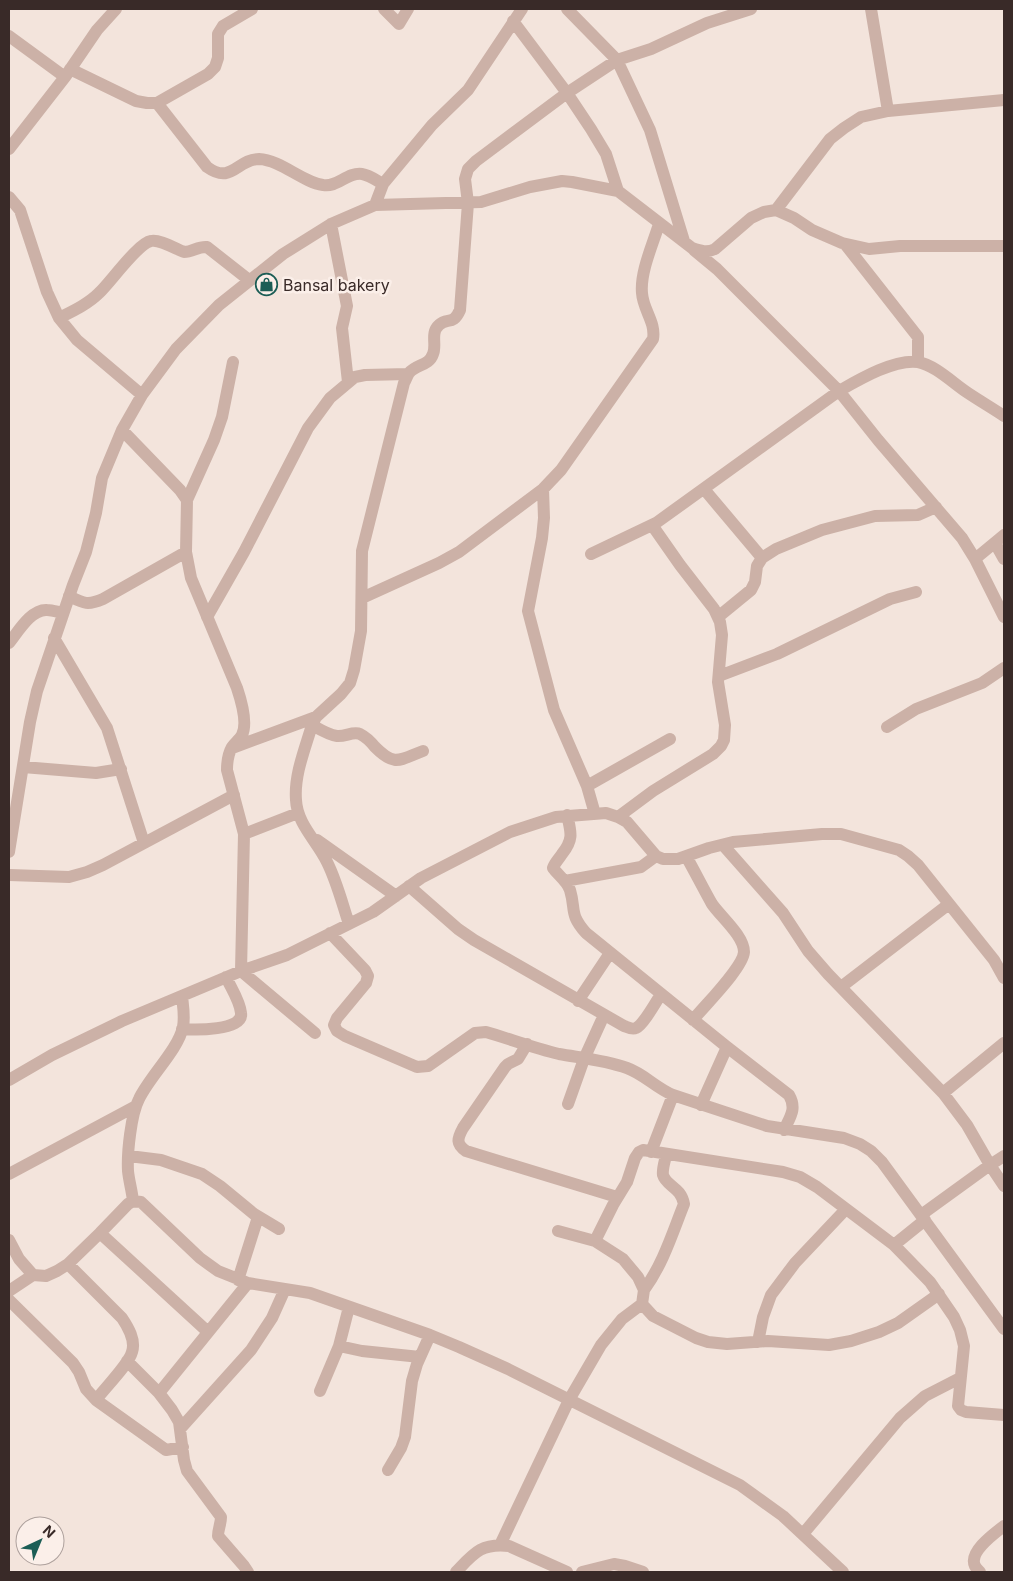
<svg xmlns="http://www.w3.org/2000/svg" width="1013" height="1581" viewBox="0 0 1013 1581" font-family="Inter,sans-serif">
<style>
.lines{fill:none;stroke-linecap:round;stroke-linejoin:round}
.minor{stroke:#ccb1a7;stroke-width:12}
.labels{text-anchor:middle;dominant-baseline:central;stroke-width:5;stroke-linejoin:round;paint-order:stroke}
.poi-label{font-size:16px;fill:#392a28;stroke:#fbefe9;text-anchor:start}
</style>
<rect width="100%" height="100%" fill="#f3e4dc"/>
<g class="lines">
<!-- minor -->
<path class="minor" d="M 384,9 L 399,24 L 408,9
M 567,9 L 617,60 L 650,130 L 684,241
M 871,9 L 888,111
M 513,21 L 567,93 L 591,129 L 606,154 L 618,191
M 9,36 L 65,77
M 70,69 L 136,101 L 147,103 L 157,103 L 208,74 L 215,67 L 218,58 L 218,34 L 223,26 L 252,9
M 157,103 L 207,167 C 232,185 237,159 259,159 C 281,160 302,182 323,185 C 337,188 347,172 362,174 C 369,175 376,180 383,184
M 9,149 L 65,77 L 97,30 L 116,9
M 9,197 L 20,210 L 47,292 L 59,318 L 77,340 L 142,395
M 375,205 L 383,184 L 432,125 L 468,90 L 522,9
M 776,210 L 830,139 L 844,128 L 861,117 L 888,111 L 1004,100
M 331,224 L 347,306 L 342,328 L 348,382
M 845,244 L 918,337 L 918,362
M 694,250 L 717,269 L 839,391 L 878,440 L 962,538 L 975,559 L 1004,617
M 59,318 C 73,311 88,304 99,293 C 110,283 138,243 151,241 C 159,239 176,249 184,252 C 193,252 198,246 207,247 L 249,280
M 122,430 L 180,490 L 187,500 L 186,552 L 191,578 L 237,688 C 241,700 248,723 242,735 C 240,739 235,743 232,747 C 228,754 227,763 227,770 L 244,834 L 241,971 L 315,1033
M 543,489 L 544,518 L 542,538 L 528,611 L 554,710 L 587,786 L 595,814
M 704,489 L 762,558
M 187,500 L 214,440 L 222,417 L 233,362
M 995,543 L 1004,559
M 591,554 L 656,523 L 839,391 C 860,379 894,359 918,362 C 935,365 954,384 968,393 C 980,401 992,408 1004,416
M 975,559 L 1004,535
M 69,596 C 83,603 87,606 103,599 L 186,552
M 362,598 L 439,563 L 459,552 L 543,489 L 561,470 L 653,339 C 656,322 643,310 642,293 C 640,272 653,244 659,224
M 207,617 L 244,552 L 308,428 L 330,398 L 355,377 L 365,375 L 408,374
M 718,617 L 751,590 L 755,582 L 757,566 L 762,558 L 776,549 L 822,530 L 875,516 L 918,515 L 936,507
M 54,638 L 107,728 L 144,843
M 9,643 C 18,632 31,609 47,610 C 52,610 58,612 63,613
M 719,676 L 777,654 L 890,599 L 916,592
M 312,725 C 319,729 329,735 337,736 C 345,737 353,731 360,734 C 366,737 371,742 375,747 C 395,767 399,760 423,751
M 887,727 L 916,709 L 982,683 L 1004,668
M 232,748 L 316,717
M 23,767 L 96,773 L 121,769
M 587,786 L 670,739
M 567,815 C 571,832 574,839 562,854 C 559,859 555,862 553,868 C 558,875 567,881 570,890 C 576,910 569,914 586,933 L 727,1047 L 789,1095 C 797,1109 790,1117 784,1130
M 618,817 L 653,791 L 713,754 L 721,746 L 724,740 L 725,725 L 718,682 L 722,635 L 720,622 L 714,609 L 680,565 L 652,525
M 244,834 L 298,813
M 317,840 L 396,896
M 723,845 L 783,913 L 808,951 L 828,974 L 943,1093 L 967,1125 L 990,1165 L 1004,1186
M 9,852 L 30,722 L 37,691 L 73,585 L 86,552 L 96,513 L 102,478 L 122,430 L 142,395 L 176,349 L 219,305 L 283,254 L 331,224 L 375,205 L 481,202 L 530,187 L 562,181 L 572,182 L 618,191 L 692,248 C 701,251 707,253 715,249 L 751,218 L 764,212 L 776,210 L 794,218 L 812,230 L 842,243 L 869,249 L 900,246 L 1004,246
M 686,856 C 695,872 703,888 712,904 C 721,917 744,936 744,952 C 743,968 704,1006 693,1020
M 9,875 L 69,877 L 87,872 L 103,865 L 234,795
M 565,881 L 641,867 L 656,856
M 409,886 L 458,929 L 474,940 L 624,1026 C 627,1027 632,1030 636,1028 C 643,1025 656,1002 661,994
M 349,924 C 342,903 337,882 327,862 C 317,841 297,824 296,800 C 294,775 305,749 312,725 L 316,717 L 341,694 L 350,683 L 354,670 L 361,631 L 362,551 L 404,383 C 406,380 407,376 409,373 C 416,364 429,366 433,354 C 437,345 430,333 439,325 C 447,317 453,326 460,310 L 468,203 L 465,179 L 468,169 L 476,161 L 567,93 L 617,60 L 651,49 L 707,23 L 751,9
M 330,933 L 365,970 L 368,976 L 366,983 L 337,1018 L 334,1025 L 337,1031 L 345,1036 L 417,1067 L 428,1066 L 475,1033 L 486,1032 C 510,1039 534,1048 559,1054 C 582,1058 605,1060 627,1068 C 644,1074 656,1088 673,1095 L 767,1126 L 844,1138 L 860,1144 L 871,1151 L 882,1162 L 1004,1329
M 841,987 L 949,904
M 578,1001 L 610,953
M 182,1029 C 194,1030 244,1031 241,1013 C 240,1001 231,988 226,977
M 527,1044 L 518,1059 L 508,1064 L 505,1067 L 463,1128 C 457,1139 456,1144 466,1151 L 617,1197
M 9,1080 L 52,1055 L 122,1021 L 241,971 L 287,955 L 373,912 L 421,878 L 510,832 L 556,817 L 606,813 L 618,817 L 627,822 L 656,856 L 663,859 L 678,859 L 709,848 L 733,842 L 822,834 L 841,834 L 899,850 L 908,856 L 918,865 L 994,960 L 1004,978
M 943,1093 L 1004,1043
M 568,1104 L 584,1059 L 604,1015
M 701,1105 L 727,1047
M 651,1152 L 673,1095
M 129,1156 L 161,1160 L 202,1174 L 220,1186 L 254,1214 L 279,1229
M 9,1174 L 136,1106
M 133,1201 C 132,1191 129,1181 128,1171 C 127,1153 131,1114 139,1099 C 150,1076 178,1050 183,1027 C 185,1016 183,1006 182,996
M 921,1215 L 990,1165 L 1004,1156
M 558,1231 L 595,1241 L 623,1259 L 638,1277 L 644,1290 L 642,1304 L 653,1316 L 696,1338 L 708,1342 L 727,1344 L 768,1341 L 829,1345 L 851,1341 L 879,1332 L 898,1323 L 939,1294
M 100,1233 L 208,1332
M 9,1240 L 19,1259 L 33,1275 L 46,1276 L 57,1271 L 68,1264 L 100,1233 L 128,1204 L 133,1201 L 141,1202 L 200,1258 L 218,1271 L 248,1283 L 310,1293 L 430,1335 L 459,1347 L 508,1369 L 740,1485 L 783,1516 L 843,1572
M 595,1241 L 613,1205 L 627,1182 L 635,1158 L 639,1152 L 643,1150 L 783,1172 L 800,1177 L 817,1187 L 894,1245 L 930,1282 L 954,1317 L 960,1330 L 964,1346 L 958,1406 L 961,1410 L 966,1412 L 1004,1415
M 894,1245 L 925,1220
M 68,1264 L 122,1318 C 128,1327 136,1340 132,1352 C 129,1364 104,1389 96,1400
M 238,1280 L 258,1217
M 644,1290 C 663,1264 672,1234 684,1204 C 681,1187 666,1186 663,1175 C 662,1169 665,1161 666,1155
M 9,1291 L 33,1275
M 9,1300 L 73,1363 L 79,1372 L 86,1389 L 96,1400 L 166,1450 L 183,1447
M 758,1342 L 763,1317 L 771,1295 L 795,1263 L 846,1209
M 339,1346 L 362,1351 L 420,1357
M 127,1361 L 159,1393 L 172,1410 L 179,1422 L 184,1460 L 187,1471 L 221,1517 C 221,1524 218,1529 218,1536 L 244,1566 L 248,1572
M 320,1391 L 339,1346 L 349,1307
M 159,1393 L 248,1283
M 180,1429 L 251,1350 L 272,1318 L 285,1289
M 388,1470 L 401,1448 L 405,1437 L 412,1381 L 417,1364 L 430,1335
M 803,1534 L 900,1418 L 925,1396 L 960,1378
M 500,1545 L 569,1400 L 601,1345 L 622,1319 L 642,1304
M 456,1572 C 474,1553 481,1543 509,1546 L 567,1572
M 582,1572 L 614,1564 L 625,1566 L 643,1572
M 980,1572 C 978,1570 976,1568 975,1566 C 968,1552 995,1533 1004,1526"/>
</g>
<!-- icons -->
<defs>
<symbol id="shop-ring" viewBox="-11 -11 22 22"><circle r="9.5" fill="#fbefe9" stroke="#1b5d55" stroke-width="1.5"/><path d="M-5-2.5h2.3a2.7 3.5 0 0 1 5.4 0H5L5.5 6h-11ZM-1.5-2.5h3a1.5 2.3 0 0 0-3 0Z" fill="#1b5d55"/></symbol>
</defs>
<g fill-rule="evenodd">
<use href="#shop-ring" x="254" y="272" width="25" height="25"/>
</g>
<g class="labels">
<!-- poi labels -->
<g class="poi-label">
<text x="283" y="285">Bansal bakery</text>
</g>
</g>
<!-- border -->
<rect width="1013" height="1581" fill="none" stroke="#392a28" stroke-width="20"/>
<!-- north arrow -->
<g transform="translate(40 1541) rotate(44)"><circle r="24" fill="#fbefe9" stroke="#ada09c"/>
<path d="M0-4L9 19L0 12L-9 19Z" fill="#1b5d55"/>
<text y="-8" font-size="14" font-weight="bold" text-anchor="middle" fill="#392a28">N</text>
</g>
</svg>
